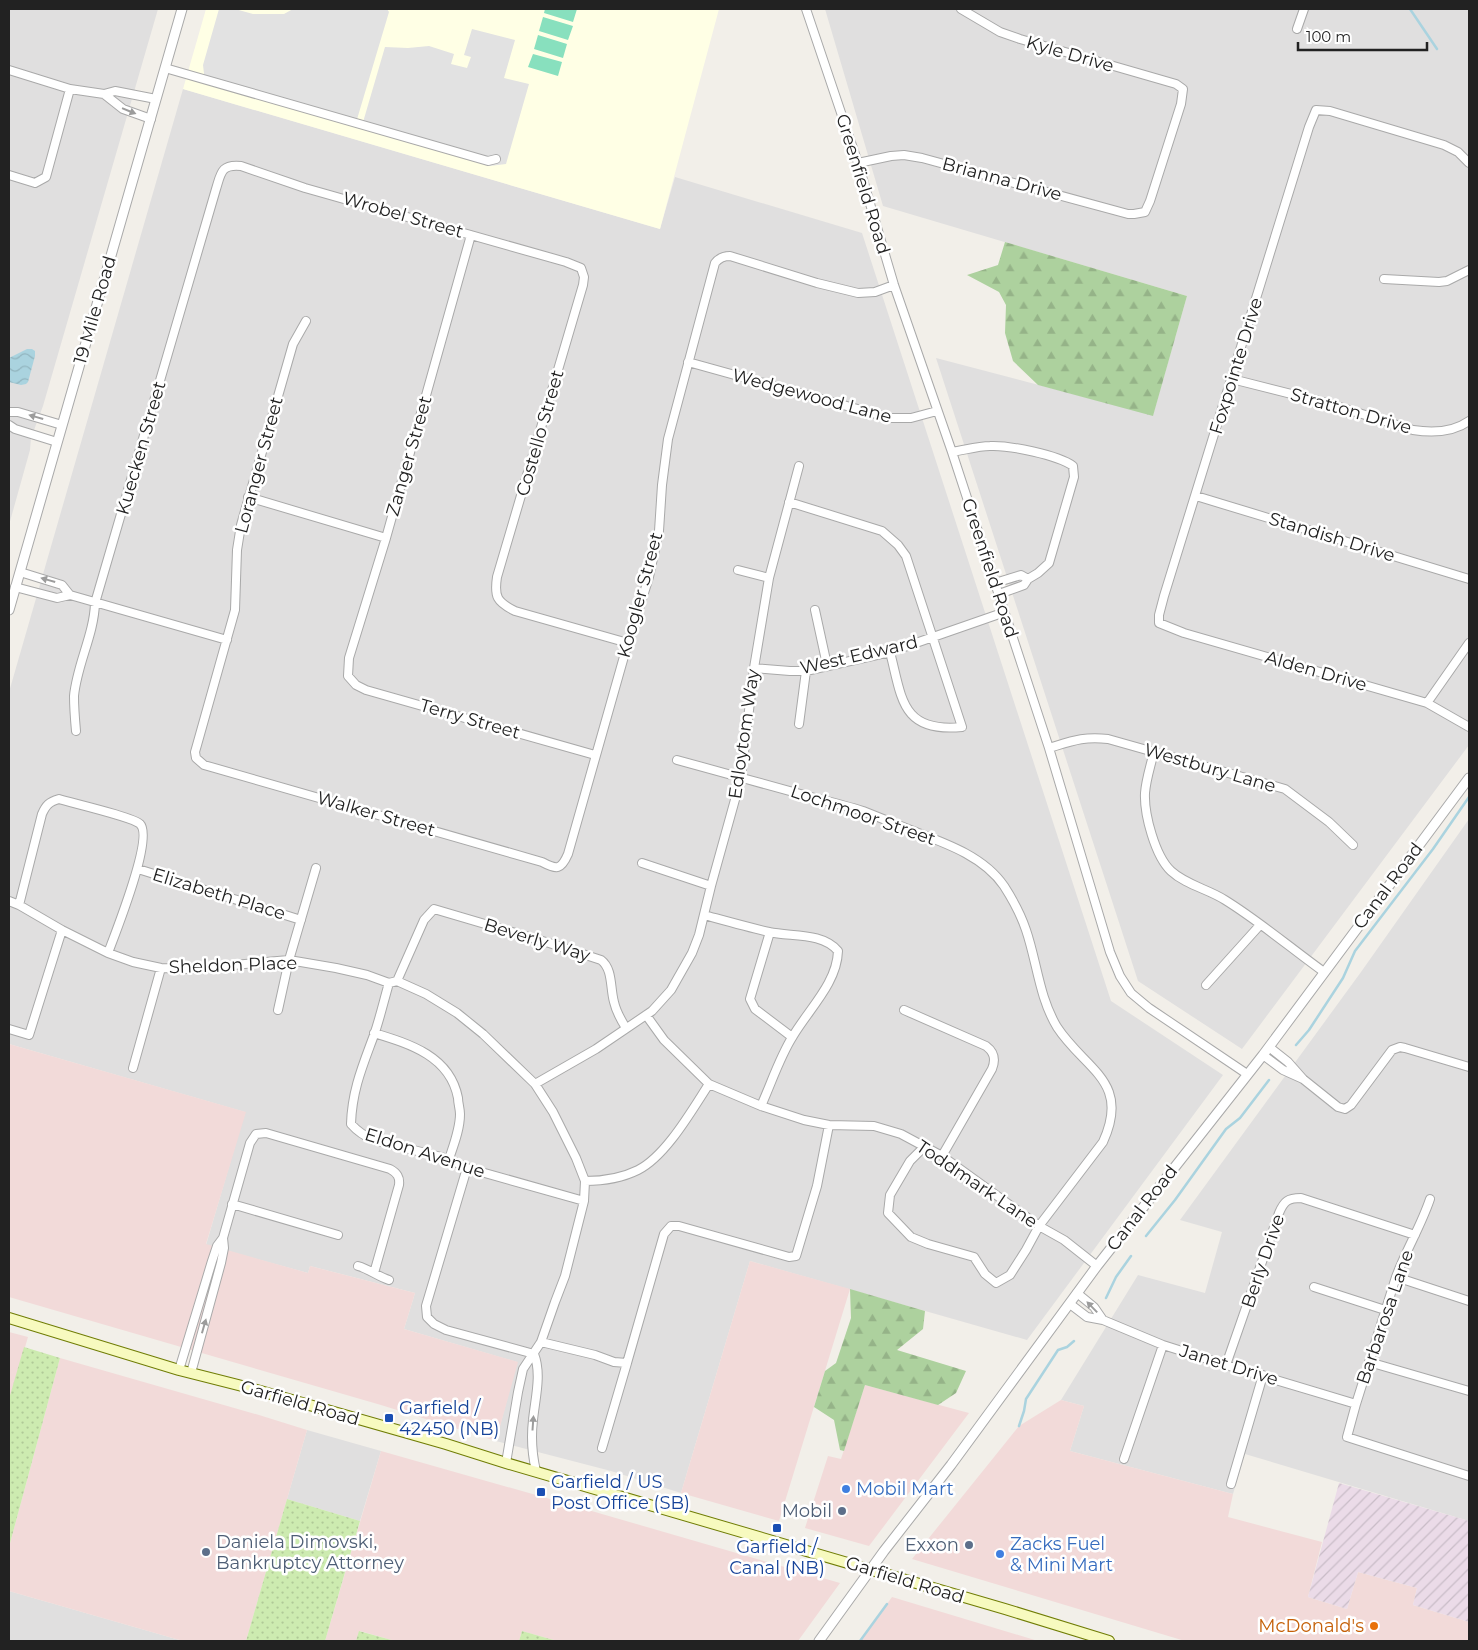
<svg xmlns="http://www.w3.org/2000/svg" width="1478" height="1650" viewBox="0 0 1478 1650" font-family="Montserrat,sans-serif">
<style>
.residential{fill:#e0dfdf}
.commercial{fill:#f2dad9}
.industrial{fill:url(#industrial-furrows)}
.education{fill:#ffffe5}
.grass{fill:url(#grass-dots)}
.forest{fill:url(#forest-firs)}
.pitch{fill:#88e0be}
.parking{fill:#e2e2e2}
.water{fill:url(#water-waves)}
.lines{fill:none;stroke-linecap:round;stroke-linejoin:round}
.stream{stroke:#aad3df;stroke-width:2.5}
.minor-casing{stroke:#a9a9a9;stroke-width:10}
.tertiary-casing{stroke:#a9a9a9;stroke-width:11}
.secondary-casing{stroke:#707d05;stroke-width:12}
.minor{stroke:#fff;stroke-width:8}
.tertiary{stroke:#fff;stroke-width:9}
.secondary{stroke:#f7fabf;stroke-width:10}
.oneway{fill:#9c9c9c}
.transit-dot{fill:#1a4fb4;stroke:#fff;stroke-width:2}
.shop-dot{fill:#3f7fe0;stroke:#fff;stroke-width:2}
.service-dot{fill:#5c6f8a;stroke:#fff;stroke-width:2}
.food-dot{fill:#e8710a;stroke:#fff;stroke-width:2}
.labels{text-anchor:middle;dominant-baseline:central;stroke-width:5;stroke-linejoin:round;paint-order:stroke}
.street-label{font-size:18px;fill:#222;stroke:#fff}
.transit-label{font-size:18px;fill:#164399;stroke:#fff;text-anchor:start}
.shop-label{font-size:18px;fill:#366cbe;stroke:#fff;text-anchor:start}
.service-label{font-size:18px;fill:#4e5e75;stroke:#fff;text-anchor:end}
.food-label{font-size:18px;fill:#c56008;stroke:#fff;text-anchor:end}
</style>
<defs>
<pattern id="industrial-furrows" width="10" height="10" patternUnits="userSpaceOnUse" patternTransform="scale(1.25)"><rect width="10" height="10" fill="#ebdbe8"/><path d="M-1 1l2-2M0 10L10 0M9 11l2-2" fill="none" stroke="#c9bcc7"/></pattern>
<pattern id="grass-dots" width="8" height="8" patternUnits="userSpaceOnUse" patternTransform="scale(1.25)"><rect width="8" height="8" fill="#cdebb0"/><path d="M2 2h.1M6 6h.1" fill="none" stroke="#b0c997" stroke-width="1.8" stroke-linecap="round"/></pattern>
<pattern id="forest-firs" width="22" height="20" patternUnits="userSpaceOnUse" patternTransform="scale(1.25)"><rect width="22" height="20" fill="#add19e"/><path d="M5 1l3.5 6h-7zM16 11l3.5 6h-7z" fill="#95b388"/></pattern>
<pattern id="water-waves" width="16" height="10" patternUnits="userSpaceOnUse" patternTransform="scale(1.25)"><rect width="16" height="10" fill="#aad3df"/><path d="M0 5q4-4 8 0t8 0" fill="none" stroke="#92b5bf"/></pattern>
</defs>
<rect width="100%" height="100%" fill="#f2efe9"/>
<!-- residential -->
<path class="residential" d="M 9,9 L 158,9 L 43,406 L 31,438 L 30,450 L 9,525 Z
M 825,9 L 1469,9 L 1469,745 L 1242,1049 L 1138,981 L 936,358 L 1153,415 L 1187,296 L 883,206 Z
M 183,89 L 660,229 L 675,177 L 862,233 L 1111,1001 L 1223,1075 L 1027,1340 L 750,1261 L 681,1493 L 611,1471 L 496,1441 L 517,1362 L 404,1329 L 415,1293 L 310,1266 L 308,1273 L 206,1245 L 245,1112 L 9,1044 L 9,692 Z
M 1469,819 L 1469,1521 L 1245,1454 L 1233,1494 L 1070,1451 L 1084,1406 L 1061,1400 L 1138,1275 L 1205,1293 L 1222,1232 L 1180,1220 L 1361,972 Z
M 307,1430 L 381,1451 L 360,1521 L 287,1499 Z
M 9,1591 L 183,1641 L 9,1641 Z"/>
<!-- commercial -->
<path class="commercial" d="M 9,1044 L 246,1112 L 206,1244 L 308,1273 L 310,1266 L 415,1293 L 404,1329 L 518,1362 L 496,1441 L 381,1405 L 9,1297 Z
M 750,1261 L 850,1289 L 779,1521 L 681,1493 Z
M 9,1332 L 28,1337 L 9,1402 Z
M 60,1358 L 259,1415 L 307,1430 L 246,1641 L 183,1641 L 9,1591 L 9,1547 Z
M 865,1385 L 969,1413 L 869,1546 L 805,1528 L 828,1456 L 841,1459 Z
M 1061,1400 L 1084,1406 L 1070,1451 L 1233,1494 L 1228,1517 L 1322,1542 L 1308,1597 L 1347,1609 L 1358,1572 L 1417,1588 L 1413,1605 L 1469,1622 L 1469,1641 L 1185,1641 L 912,1559 L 1019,1426 Z
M 381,1451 L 564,1503 L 840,1583 L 798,1641 L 557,1641 L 522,1631 L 519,1641 L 395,1641 L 360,1631 L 356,1641 L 325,1641 Z
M 892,1597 L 1038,1641 L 860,1641 Z"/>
<!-- industrial -->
<path class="industrial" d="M 1339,1483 L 1469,1521 L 1469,1622 L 1413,1605 L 1417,1588 L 1358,1572 L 1347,1609 L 1308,1597 Z"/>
<!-- education -->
<path class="education" d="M 206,9 L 719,9 L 660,229 L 183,89 Z"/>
<!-- grass -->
<path class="grass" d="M 24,1347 L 60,1358 L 9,1547 L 9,1399 Z
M 287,1499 L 360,1521 L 325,1641 L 246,1641 Z
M 359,1631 L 395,1641 L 356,1641 Z
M 522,1631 L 557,1641 L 519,1641 Z"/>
<!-- forest -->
<path class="forest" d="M 1005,242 L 1187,296 L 1153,416 L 1038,385 L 1013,361 L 1005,333 L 1006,305 L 999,292 L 967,275 L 998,265 Z
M 850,1289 L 925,1311 L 923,1329 L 897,1350 L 966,1371 L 956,1393 L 938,1405 L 865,1385 L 844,1451 L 840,1450 L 834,1420 L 814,1407 L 825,1371 L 836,1363 L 851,1318 Z"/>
<!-- pitch -->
<path class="pitch" d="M 545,9 L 577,9 L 573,22 L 544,13 Z
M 543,17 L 573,26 L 568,40 L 539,31 Z
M 538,35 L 567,44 L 563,58 L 534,49 Z
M 533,54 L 562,62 L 558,76 L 528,67 Z"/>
<!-- parking -->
<path class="parking" d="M 219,9 L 235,9 L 253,14 L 284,14 L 293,9 L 387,9 L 389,12 L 355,126 L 205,82 L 203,65 Z
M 472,29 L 515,40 L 504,78 L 529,84 L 506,164 L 490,166 L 361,129 L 385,47 L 408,48 L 429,46 L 454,54 L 451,64 L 467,68 L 471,57 L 464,55 Z"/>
<!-- water -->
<path class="water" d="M 27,349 L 32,349 L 35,351 L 35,356 L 28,382 L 26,384 L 21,385 L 9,382 L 9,358 Z"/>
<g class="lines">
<!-- stream -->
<path class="stream" d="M 1410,9 L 1437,49
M 1296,1045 L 1309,1030 L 1343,978 L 1355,951 L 1433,849 L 1469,797
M 1146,1236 L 1175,1200 L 1226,1129 L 1240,1118 L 1269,1080
M 1106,1298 L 1116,1277 L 1131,1256
M 1019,1426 L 1024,1411 L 1026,1399 L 1058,1350 L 1067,1347 L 1074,1341
M 860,1641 L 887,1604"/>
<defs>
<path id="minor" d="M 806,9 L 858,163 L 894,285 L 952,452 L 1049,748 L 1110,952 L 1120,976 L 1131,993 L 1149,1008 L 1247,1074
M 1297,29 L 1304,9
M 165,68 L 488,161 L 496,159
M 9,70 L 70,89 L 104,94
M 151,119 L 123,109 L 104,94 L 115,91 L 156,99
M 858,163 L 891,156 L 904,155 L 922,158 L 1128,214 L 1134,214 L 1145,212 L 1150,201 L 1181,104 L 1183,89 L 1176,84 L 1020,39 L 1000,32 L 961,9
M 1469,163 L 1458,152 L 1444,145 L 1330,111 L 1316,110 L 1309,127 L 1164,596 L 1159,615 L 1159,623 L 1184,633 L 1427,703 L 1469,727
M 9,175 L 35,183 L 46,177 L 70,89
M 471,235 L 386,538 L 349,658 L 348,676 L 356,685 L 366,690 L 595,755
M 1384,279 L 1439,282 L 1447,281 L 1469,270
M 306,321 L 293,344 L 241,525 L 237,550 L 235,610 L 197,745 L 195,752 L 196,758 L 204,765 L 542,862 C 557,870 561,870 568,854 L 625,653 L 649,577 L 659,531 L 662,485 L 668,439 L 715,263 C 719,258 723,256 730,256 L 817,283 L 858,293 L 875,292 L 894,285
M 688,362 L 890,418 L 911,418 L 937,411
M 1232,379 L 1327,403 L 1413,430 C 1432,433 1452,433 1469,421
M 9,412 L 18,412 L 62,425
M 9,425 L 15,429 L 57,442
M 952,452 C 965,450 978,446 990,446 C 1009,445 1058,455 1073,466 L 1074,477 L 1049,563 L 1038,573 L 1028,579
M 1196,496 L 1469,579
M 248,497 L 386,538
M 789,502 L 882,531 L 898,545 L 906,556 L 962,727 C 901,733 902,698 890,652
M 738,570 L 769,578
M 995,583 L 1021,575 L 1028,579 L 1024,585 L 999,594
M 15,587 L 57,598 L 70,595 L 62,585 L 20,572
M 70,595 L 227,640
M 815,610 L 827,665
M 754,668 L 790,671 L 806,671 L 890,652 L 1005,612
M 1427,703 L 1469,643
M 799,724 L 806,671
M 76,731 C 75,720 74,707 74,696 C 77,664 94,635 95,603 L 216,189 C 221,173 221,164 241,166 L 305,188 L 566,262 L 581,268 L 584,277 L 583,285 L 497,577 C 494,597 497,602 515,611 L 628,643
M 1049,748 C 1072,741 1084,736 1108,739 L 1285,789 L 1329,822 L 1353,845
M 1154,751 C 1151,765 1146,779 1145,793 C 1144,814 1155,856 1171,871 C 1186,885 1208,889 1225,900 C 1259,921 1292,949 1324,972
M 677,760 C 723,773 769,785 815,798 C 831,802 847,806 863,811 C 878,817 893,823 908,829 C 942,842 983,855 1004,886 C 1013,900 1021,915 1026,930 C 1037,962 1039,997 1057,1027 C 1085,1070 1131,1081 1103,1142 L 1039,1226 L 1026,1250 L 1010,1275 L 996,1283 L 985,1274 L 974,1257 L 928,1244 L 911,1237 L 888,1213 L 890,1195 L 910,1161 L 925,1146
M 642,863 L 711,886
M 138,869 L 301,920
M 9,901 L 19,905 L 62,930 L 108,953 L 133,962 L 161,968 L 188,969 L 289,960 L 336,968 L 367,975 L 389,983 L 397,981 L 426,994 L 457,1013 L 483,1034 L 535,1084 L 553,1112 L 576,1158 L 585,1181 L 584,1201 L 565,1276 L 555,1302 L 541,1342 L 523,1369 L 518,1392 L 506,1463
M 19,905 L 42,814 C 46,805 49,802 59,799 C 72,803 133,817 140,824 C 154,837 115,934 108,953
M 704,915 C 726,921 747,927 769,932 C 791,937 822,932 838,951 C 837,983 809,1009 793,1036 C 780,1056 771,1084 761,1106
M 770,932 L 750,999 L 755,1009 L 792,1037
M 397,981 L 424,920 L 434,909 L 546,942 L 601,960 C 613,969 610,988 614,1002 C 616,1011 621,1020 626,1028
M 389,983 C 384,1000 380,1018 374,1035 C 363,1065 352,1090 351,1124 C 358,1132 364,1136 374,1140 L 449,1159 L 467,1168 L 584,1201
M 1206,985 L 1260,925
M 278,1010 L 289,960 L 316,868
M 904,1010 L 986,1046 C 994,1052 996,1059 992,1069 L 942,1156
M 646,1015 L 664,1040 L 709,1084 L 761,1106 L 804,1120 L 829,1125 L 874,1126 L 901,1134 L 942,1156 L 1039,1226 L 1064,1240 L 1097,1266
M 9,1029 L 29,1035 L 62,930
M 374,1033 C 410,1044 450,1056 458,1098 C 458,1103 460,1109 460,1114 C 460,1129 454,1144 449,1159
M 1263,1055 L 1283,1070 L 1303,1079 L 1288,1062 L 1269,1047
M 133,1068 L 161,968
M 1303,1079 L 1338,1107 L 1345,1109 L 1351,1105 L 1392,1050 L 1400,1047 L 1405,1048 L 1469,1067
M 535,1084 L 596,1049 L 652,1011 L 671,990 L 692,953 L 699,935 L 711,886 L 741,778 L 754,668 L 769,578 L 799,466
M 467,1168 L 426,1306 L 427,1317 L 434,1324 L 446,1330 L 534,1354
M 585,1181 C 602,1181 622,1178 638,1170 C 666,1156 692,1110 709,1084
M 1430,1199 C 1421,1226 1406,1250 1396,1277 L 1356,1404 L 1347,1437 L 1469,1476
M 232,1204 L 338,1235
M 358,1266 C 369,1269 377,1276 389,1280
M 1396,1277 L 1469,1301
M 1314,1287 L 1385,1310
M 1070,1304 L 1087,1317 L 1103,1320 L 1094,1307 L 1077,1293
M 1103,1320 L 1163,1345 L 1226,1365 L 1356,1404
M 541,1342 L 595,1355 L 614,1362 L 627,1363 L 664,1234 L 671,1226 L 679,1226 L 789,1257 L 796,1256 L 817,1186 L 829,1125
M 534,1354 C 542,1374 535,1399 533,1420 C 531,1437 532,1454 536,1471
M 1369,1362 L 1469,1391
M 1226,1365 L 1279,1213 C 1284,1201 1288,1198 1301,1198 L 1415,1235
M 179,1370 L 212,1261 L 217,1246 L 223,1238 L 250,1143 L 256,1134 L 266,1133 L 390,1169 C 397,1173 400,1177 399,1185 L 374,1273
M 191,1373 L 221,1263 L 224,1248 L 223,1238
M 602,1448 L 627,1363
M 1124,1459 L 1163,1345
M 1231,1484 L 1263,1375"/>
<path id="tertiary" d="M 9,610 L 182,9
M 819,1641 L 884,1551 L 951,1465 L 1097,1266 L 1263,1055 L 1469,778"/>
<path id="secondary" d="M 9,1318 L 179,1370 L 250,1388 L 446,1444 L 506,1463 L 1005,1609 L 1109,1641"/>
</defs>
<!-- minor casing -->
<use href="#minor" class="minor-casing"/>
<!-- tertiary casing -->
<use href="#tertiary" class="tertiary-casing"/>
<!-- secondary casing -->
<use href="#secondary" class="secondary-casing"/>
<!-- minor -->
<use href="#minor" class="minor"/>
<!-- tertiary -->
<use href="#tertiary" class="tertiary"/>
<!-- secondary -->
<use href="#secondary" class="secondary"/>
</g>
<!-- one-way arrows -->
<defs><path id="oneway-solid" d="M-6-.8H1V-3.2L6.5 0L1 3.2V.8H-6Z" transform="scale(1.25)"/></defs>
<g class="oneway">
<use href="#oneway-solid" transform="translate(129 111) rotate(22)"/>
<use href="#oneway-solid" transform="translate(36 417) rotate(-164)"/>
<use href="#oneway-solid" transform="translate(48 580) rotate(-164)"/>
<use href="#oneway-solid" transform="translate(1092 1307) rotate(-134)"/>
<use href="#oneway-solid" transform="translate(204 1326) rotate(-74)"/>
<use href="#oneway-solid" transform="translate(533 1423) rotate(-86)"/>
</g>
<!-- markers -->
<g class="transit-dot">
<rect x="384" y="1413" width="10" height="10" rx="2.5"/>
<rect x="536" y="1487" width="10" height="10" rx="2.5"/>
<rect x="772" y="1523" width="10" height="10" rx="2.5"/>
</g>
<g class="shop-dot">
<circle cx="846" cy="1489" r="5"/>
<circle cx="1000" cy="1554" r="5"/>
</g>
<g class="service-dot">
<circle cx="842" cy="1511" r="5"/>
<circle cx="969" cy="1545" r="5"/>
<circle cx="206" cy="1552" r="5"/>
</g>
<circle class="food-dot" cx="1374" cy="1626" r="5"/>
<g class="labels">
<!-- street labels -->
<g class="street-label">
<text transform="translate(1070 54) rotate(16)">Kyle Drive</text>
<text transform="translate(1002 179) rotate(15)">Brianna Drive</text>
<text transform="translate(863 184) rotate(73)">Greenfield Road</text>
<text transform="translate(403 215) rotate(16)">Wrobel Street</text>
<text transform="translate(95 310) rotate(-74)">19 Mile Road</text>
<text transform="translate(1236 366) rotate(-73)">Foxpointe Drive</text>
<text transform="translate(812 396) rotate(15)">Wedgewood Lane</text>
<text transform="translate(1351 411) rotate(16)">Stratton Drive</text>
<text transform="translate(540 433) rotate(-74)">Costello Street</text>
<text transform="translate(141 448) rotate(-74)">Kuecken Street</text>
<text transform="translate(409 456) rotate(-74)">Zanger Street</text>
<text transform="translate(259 465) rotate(-75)">Loranger Street</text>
<text transform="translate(1332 537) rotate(17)">Standish Drive</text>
<text transform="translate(990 568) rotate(72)">Greenfield Road</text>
<text transform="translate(640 595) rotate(-75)">Koogler Street</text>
<text transform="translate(859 655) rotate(-13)">West Edward</text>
<text transform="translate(1316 671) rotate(16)">Alden Drive</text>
<text transform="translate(470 719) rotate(16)">Terry Street</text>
<text transform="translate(744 734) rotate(-82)">Edloytom Way</text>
<text transform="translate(1210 768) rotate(16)">Westbury Lane</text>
<text transform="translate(376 814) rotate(16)">Walker Street</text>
<text transform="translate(863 815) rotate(19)">Lochmoor Street</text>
<text transform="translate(1388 886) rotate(-53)">Canal Road</text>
<text transform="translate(219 894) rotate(17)">Elizabeth Place</text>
<text transform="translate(537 940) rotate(17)">Beverly Way</text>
<text transform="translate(233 965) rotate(-2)">Sheldon Place</text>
<text transform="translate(425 1153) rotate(18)">Eldon Avenue</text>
<text transform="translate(977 1184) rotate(34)">Toddmark Lane</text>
<text transform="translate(1142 1208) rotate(-52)">Canal Road</text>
<text transform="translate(1263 1261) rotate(-71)">Berly Drive</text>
<text transform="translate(1385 1317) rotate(-71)">Barbarosa Lane</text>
<text transform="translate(1229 1365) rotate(17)">Janet Drive</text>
<text transform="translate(300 1403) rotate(16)">Garfield Road</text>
<text transform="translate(905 1580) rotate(17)">Garfield Road</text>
</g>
<!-- transit labels -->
<g class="transit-label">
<text x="399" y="1408">Garfield /<tspan x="399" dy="21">42450 (NB)</tspan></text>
<text x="551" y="1482">Garfield / US<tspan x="551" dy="21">Post Office (SB)</tspan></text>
<text x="777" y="1547" text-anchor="middle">Garfield /<tspan x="777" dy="21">Canal (NB)</tspan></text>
</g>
<!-- shop labels -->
<g class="shop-label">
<text x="856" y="1489">Mobil Mart</text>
<text x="1010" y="1544">Zacks Fuel<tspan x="1010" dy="21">&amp; Mini Mart</tspan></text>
</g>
<!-- service labels -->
<g class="service-label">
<text x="832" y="1511">Mobil</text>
<text x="216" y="1542" text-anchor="start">Daniela Dimovski,<tspan x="216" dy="21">Bankruptcy Attorney</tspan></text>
<text x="959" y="1545">Exxon</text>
</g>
<!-- food labels -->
<g class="food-label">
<text x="1364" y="1626">McDonald's</text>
</g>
</g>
<!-- border -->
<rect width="1478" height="1650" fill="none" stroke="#222222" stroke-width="20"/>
<!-- scale -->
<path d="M1298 42v8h129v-8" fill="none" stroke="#222222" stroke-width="2.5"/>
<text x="1306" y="42" font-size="15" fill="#222222" stroke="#ffffff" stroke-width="4" paint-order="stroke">100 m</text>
</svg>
